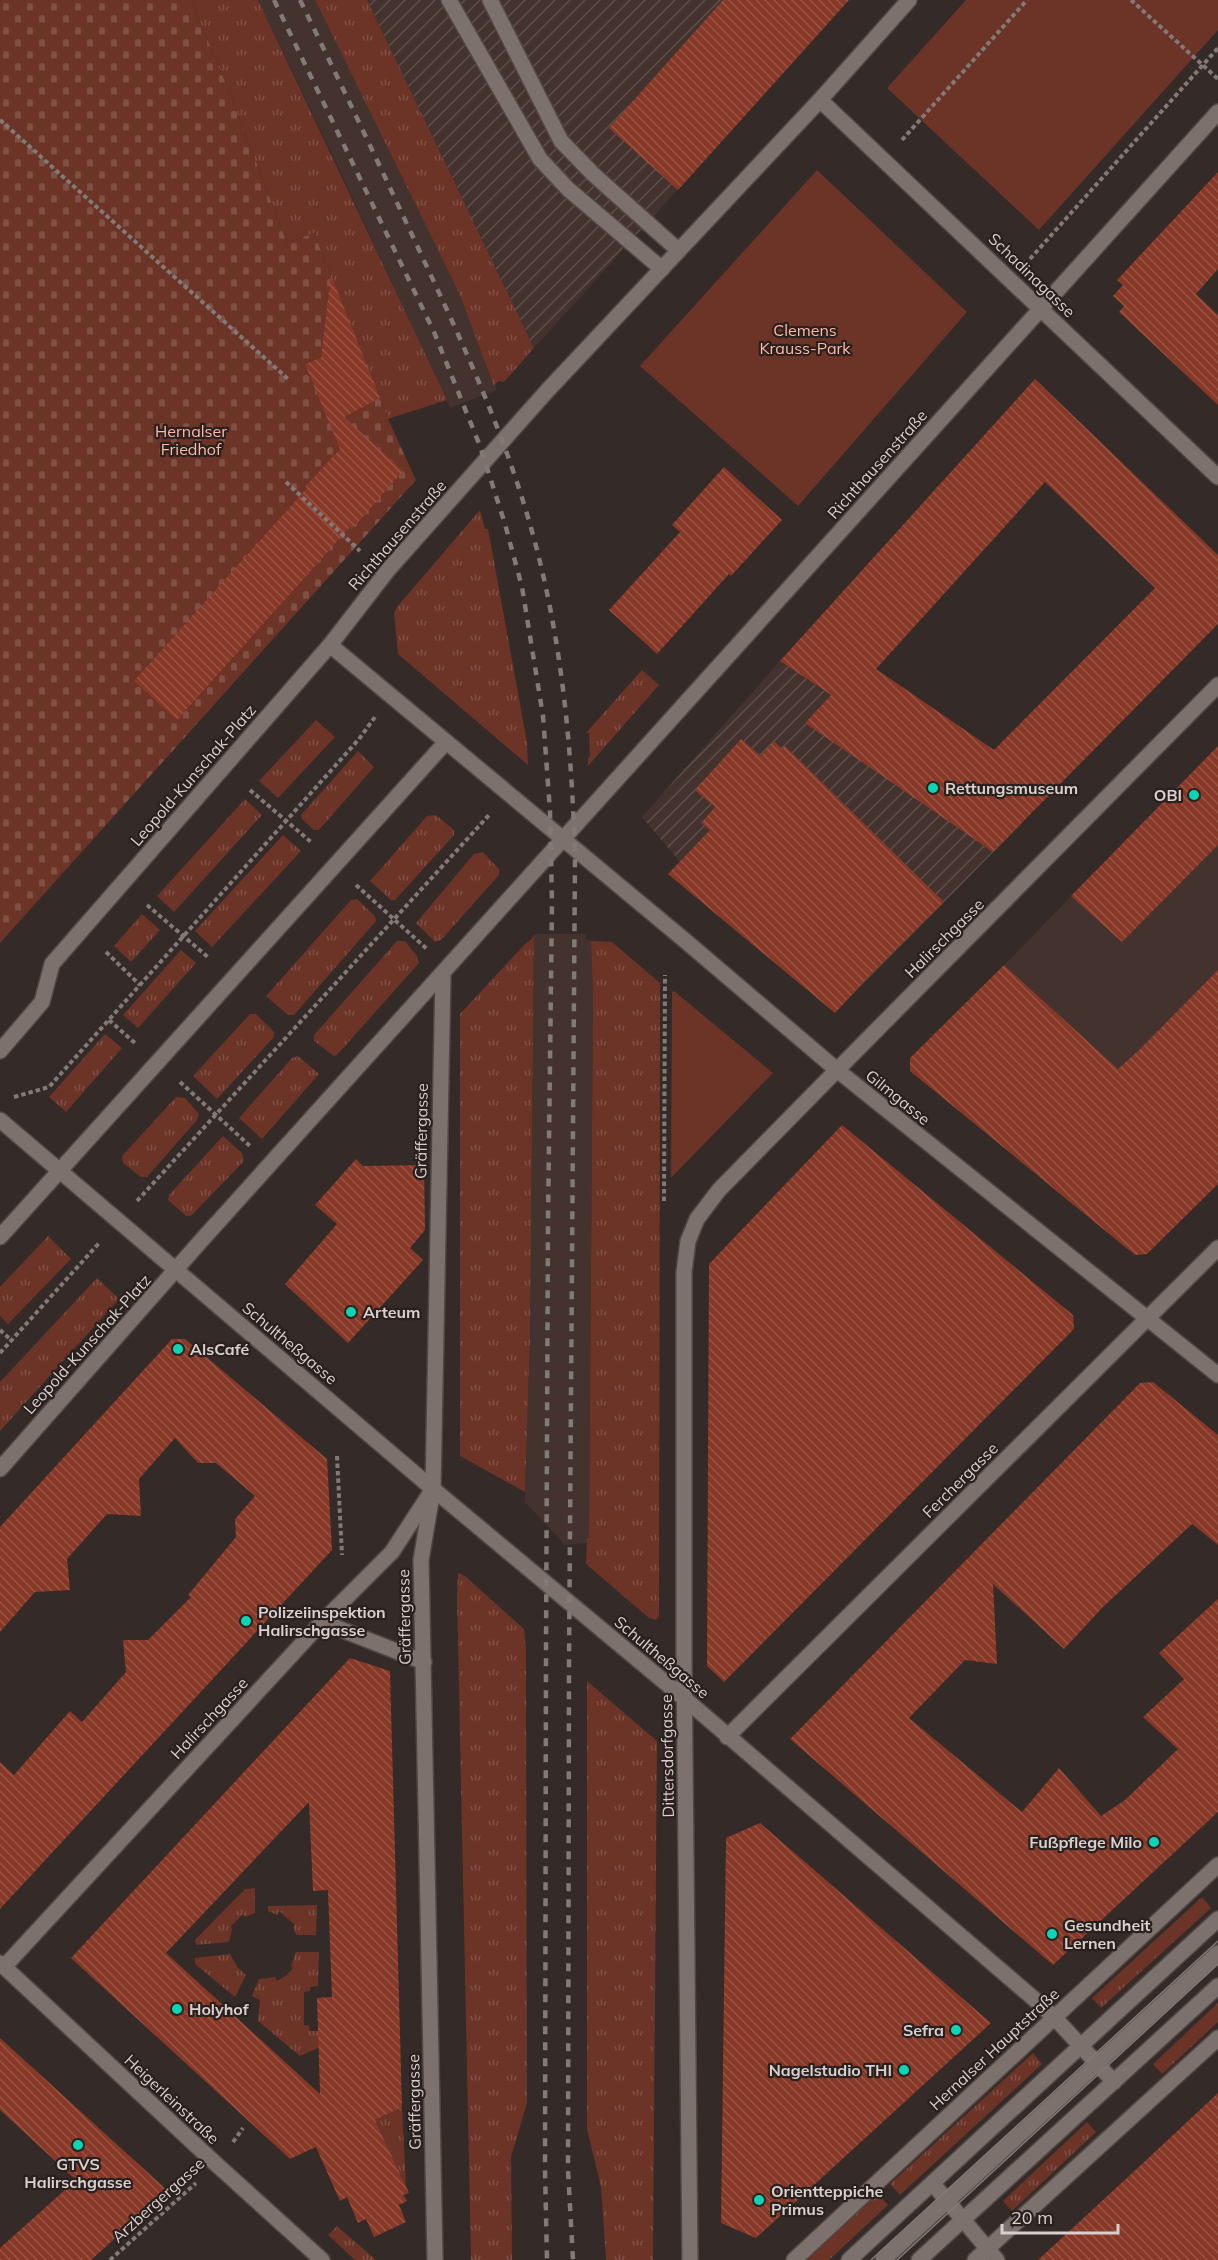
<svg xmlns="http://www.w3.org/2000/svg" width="1218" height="2260" viewBox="0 0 1218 2260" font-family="Mulish,sans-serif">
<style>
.built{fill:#43322e}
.industrial{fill:url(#industrial-furrows)}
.grass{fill:url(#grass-tufts)}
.cemetery{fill:url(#cemetery-stones)}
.park{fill:#6c3327}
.building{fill:url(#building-back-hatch);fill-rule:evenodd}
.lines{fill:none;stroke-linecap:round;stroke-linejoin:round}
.lane-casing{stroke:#504745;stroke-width:18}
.street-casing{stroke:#504745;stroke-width:18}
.secondary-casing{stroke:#504745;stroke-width:18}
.path{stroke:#827a77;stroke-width:4;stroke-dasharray:4.5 3;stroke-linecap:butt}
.lane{stroke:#7d716e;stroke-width:15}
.street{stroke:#7d716e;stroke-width:15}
.secondary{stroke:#7d716e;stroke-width:15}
.tram{stroke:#827a77;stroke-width:1.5}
.rail{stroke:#827a77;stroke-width:4.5;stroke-dasharray:8 8;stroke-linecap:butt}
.poi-dot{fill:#0bd5b5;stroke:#2a201e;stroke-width:2}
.labels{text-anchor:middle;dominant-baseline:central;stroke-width:4.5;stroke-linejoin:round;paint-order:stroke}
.street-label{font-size:16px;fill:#d7d0ce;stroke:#2a201e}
.park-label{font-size:16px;fill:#ffb8a7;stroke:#2a201e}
.poi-label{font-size:16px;font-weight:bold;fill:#d7d0ce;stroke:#2a201e;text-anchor:start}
</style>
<defs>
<pattern id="industrial-furrows" width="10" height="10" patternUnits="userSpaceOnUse" patternTransform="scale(1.5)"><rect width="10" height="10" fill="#43322e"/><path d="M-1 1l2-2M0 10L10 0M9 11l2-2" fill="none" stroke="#5d4f4b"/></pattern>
<pattern id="grass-tufts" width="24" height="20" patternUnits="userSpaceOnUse" patternTransform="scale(1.5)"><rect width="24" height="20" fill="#6c3327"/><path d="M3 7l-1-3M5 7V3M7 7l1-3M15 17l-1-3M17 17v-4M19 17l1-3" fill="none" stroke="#805045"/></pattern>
<pattern id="cemetery-stones" width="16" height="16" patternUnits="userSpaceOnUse" patternTransform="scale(1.5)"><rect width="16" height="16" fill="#6c3327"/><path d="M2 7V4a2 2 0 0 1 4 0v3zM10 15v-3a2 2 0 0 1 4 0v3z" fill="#805045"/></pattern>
<pattern id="building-back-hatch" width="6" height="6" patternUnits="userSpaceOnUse" patternTransform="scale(1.5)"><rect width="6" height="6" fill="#883827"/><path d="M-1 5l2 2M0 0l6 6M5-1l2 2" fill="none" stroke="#985445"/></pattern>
</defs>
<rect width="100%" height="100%" fill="#342a27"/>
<!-- built -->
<path class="built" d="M 258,0 L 315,0 L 459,293 L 497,390 L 450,408 L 341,173 Z
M 1218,746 L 1218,1184 L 1147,1254 L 1135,1255 L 1056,1191 L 1148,1097 L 1004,965 Z
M 534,934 L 586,934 L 586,939 L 591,941 L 593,997 L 589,1538 L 587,1539 L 587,1543 L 565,1545 L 525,1502 L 530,1340 Z"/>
<!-- industrial -->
<path class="industrial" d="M 367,0 L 849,0 L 534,348 Z
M 780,661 L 1020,825 L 835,1013 L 668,874 L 680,862 L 642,817 Z"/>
<!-- grass -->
<path class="grass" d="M 191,0 L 258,0 L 447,400 L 388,419 L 314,233 L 287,243 L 228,89 Z
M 315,0 L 367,0 L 534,348 L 504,382 L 498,381 L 494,386 L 459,293 Z
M 480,510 L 485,529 L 488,529 L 527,742 L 528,765 L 398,654 L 394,613 L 397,607 Z
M 642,670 L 659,685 L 588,766 L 588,758 L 590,757 L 589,733 L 586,733 Z
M 316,720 L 335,737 L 278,798 L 259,781 Z
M 358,751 L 374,767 L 319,830 L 314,830 L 302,819 L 301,815 Z
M 245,799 L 262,815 L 174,912 L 157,896 Z
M 436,815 L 454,830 L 454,835 L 395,900 L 391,900 L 370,881 L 427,816 Z
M 283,835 L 301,851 L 212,947 L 195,931 Z
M 483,852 L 499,869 L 499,875 L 441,940 L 435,942 L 416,923 L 474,854 Z
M 357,899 L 375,916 L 376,921 L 294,1015 L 288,1015 L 266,996 L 351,900 Z
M 142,914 L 160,930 L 131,962 L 114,946 Z
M 534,934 L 530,1340 L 525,1492 L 460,1456 L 460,1014 L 525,944 L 532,939 Z
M 397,941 L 405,941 L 417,956 L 419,963 L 337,1055 L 334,1056 L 314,1041 L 314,1035 Z
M 591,941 L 612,942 L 660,983 L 659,1616 L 656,1620 L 649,1618 L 586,1564 L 587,1539 L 589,1538 L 593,997 Z
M 181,950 L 196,963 L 138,1028 L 123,1015 Z
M 250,1014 L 256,1014 L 274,1032 L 274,1037 L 217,1099 L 193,1076 Z
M 105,1034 L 122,1048 L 66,1112 L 49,1097 Z
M 298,1056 L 319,1074 L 262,1139 L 239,1118 L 292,1058 Z
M 176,1097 L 185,1098 L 199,1114 L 197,1120 L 147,1177 L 141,1177 L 123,1163 L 122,1156 Z
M 223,1136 L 242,1153 L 244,1161 L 191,1216 L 186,1216 L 168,1200 L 169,1195 Z
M 48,1236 L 71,1259 L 8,1324 L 0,1316 L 0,1287 Z
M 97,1278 L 119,1299 L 0,1431 L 0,1382 Z
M 458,1573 L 465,1576 L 524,1629 L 526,1651 L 527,2103 L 511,2157 L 512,2260 L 471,2260 L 457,1595 Z
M 587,1681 L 657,1741 L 653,2260 L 606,2260 L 601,2187 L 587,2129 Z
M 255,1888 L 255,1913 L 245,1917 L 243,1914 L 231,1926 L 232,1930 L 229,1942 L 196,1945 L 195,1940 L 245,1889 Z
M 1202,1897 L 1211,1908 L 1101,2008 L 1092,1998 Z
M 317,1905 L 316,1935 L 296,1935 L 293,1927 L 295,1925 L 279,1911 L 277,1915 L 268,1911 L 268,1906 Z
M 296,1952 L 319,1952 L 318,1986 L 310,1987 L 310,1991 L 304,1992 L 304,2025 L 309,2026 L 310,2031 L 320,2031 L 320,2047 L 300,2056 L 258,2021 L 260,2000 L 252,1996 L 259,1979 L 275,1977 L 277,1981 L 287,1975 L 293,1968 L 291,1966 Z
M 230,1954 L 238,1968 L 246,1975 L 235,1997 L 195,1964 L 195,1958 Z
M 1218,2003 L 1218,2022 L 1162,2074 L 1153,2064 Z
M 1033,2053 L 1042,2064 L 900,2195 L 890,2184 Z
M 402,2107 L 406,2186 L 375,2120 Z
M 1087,2122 L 1096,2132 L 1012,2211 L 1003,2201 Z
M 878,2194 L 888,2205 L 829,2260 L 804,2260 Z
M 337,2226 L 376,2260 L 355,2260 L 328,2235 Z"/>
<!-- cemetery -->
<path class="cemetery" d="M 0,0 L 191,0 L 228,89 L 287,243 L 314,233 L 388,419 L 416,480 L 0,943 Z"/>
<!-- park -->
<path class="park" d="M 966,0 L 1218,0 L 1218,30 L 1039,230 L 887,88 Z
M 817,170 L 967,312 L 798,506 L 640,366 Z
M 674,991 L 773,1073 L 671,1178 L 672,992 Z"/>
<!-- building -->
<path class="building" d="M 723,0 L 849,0 L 678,190 L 609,128 Z
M 1218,172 L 1218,269 L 1196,294 L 1218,315 L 1218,405 L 1119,312 L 1124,306 L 1113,296 L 1123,285 L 1117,280 Z
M 331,275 L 380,398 L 344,417 L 403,471 L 352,529 L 350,527 L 177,720 L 134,681 L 307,488 L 305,487 L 340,449 L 305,364 L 321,358 Z
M 1035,379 L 1218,555 L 1218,624 L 993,852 L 805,723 L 831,695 L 780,661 ZM 1045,482 L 1155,588 L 994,750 L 876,669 Z
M 724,467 L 782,520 L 731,576 L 729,574 L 657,654 L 609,610 L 680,532 L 672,525 Z
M 741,739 L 761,756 L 774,741 L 782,749 L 785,746 L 944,902 L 869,976 L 835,1013 L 668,874 L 710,830 L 701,823 L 715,807 L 695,790 Z
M 1218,746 L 1218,845 L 1122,942 L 1071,896 Z
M 1004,965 L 1118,1069 L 1139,1050 L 1218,970 L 1218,1184 L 1147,1254 L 1135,1255 L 910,1071 L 910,1058 Z
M 842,1125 L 1073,1315 L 1074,1329 L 724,1682 L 707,1666 L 709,1264 Z
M 356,1159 L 363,1166 L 424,1165 L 425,1230 L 410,1248 L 423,1260 L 348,1343 L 285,1284 L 337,1224 L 315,1205 Z
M 172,1339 L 185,1339 L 327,1459 L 332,1550 L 0,1909 L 0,1762 L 14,1775 L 70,1711 L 82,1722 L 126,1672 L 123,1640 L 148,1640 L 191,1597 L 188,1595 L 236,1537 L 235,1519 L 255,1496 L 216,1463 L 198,1463 L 175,1438 L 139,1479 L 141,1516 L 107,1514 L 67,1559 L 70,1590 L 35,1592 L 0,1632 L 0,1527 Z
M 1153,1382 L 1218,1435 L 1218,1545 L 1192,1524 L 1103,1607 L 1064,1649 L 993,1584 L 997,1664 L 965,1660 L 909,1718 L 1022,1812 L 1059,1768 L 1101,1816 L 1125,1800 L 1178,1749 L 1143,1717 L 1184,1679 L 1159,1653 L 1218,1599 L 1218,1812 L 1053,1965 L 790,1739 L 1140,1383 Z
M 350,1658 L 390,1671 L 402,2107 L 375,2120 L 409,2193 L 403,2195 L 407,2201 L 399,2205 L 406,2222 L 374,2237 L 366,2219 L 358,2223 L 347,2197 L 340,2201 L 316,2147 L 290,2159 L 71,1958 ZM 309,1802 L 313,1891 L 328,1890 L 332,1997 L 317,1998 L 320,2094 L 166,1953 Z
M 760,1823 L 991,2023 L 756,2238 L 721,2223 L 726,1838 Z
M 0,2038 L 168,2191 L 91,2260 L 0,2260 L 0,2248 L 76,2180 L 0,2110 Z
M 1218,2093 L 1218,2260 L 1038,2260 L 1142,2164 Z"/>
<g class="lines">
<defs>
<path id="lane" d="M 449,0 L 540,159 L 568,189 L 662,269
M 490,0 L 561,141 L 593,174 L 678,250
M 433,1489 L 443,974
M 322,1622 L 424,1662
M 794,2260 L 1218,1865
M 883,2260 L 1218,1953
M 975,2260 L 1218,2038"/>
<path id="street" d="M 820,100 L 1218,477
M 1218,685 L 837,1070 L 1218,1375
M 0,1237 L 446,742
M 0,1469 L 200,1242 L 1218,112
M 727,1737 L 1218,1248
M 0,1963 L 216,2164 L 322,2260
M 4,1967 L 322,1622 L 392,1552 L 433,1489 L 685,1699 L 1033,1998 L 1054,2017 L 1114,2082
M 933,2184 L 997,2260"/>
<path id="secondary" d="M 330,645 L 682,938 L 837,1070 L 719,1190 L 697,1219 L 688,1241 L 684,1272 L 684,1659 L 690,2260
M 0,1051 L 42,1002 L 52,964 L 330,645 L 388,570 L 547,391 L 820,100 L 909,0
M 0,1120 L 433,1489 L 421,1560 L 435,2260
M 849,2260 L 1218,1919
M 919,2260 L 1218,1986"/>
</defs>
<!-- lane casing -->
<use href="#lane" class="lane-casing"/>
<!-- street casing -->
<use href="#street" class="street-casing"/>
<!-- secondary casing -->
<use href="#secondary" class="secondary-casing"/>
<!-- path -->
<path class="path" d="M 1131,0 L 1218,79
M 0,120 L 288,379
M 902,140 L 1027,0
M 1030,259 L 1218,48
M 286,482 L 360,551
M 250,790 L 311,842
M 356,885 L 427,949
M 147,905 L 209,958
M 106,952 L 140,985
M 109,1020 L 135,1043
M 180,1082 L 250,1146
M 14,1097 L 49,1087 L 359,739 L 375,717
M 137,1201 L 490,814
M 664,1201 L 665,975
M 0,1330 L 11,1340
M 0,1353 L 100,1242
M 337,1456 L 342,1555
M 233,2142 L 243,2128
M 110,2260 L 196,2183"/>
<!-- lane -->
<use href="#lane" class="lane"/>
<!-- street -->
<use href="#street" class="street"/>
<!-- secondary -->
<use href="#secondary" class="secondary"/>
<!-- tram -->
<path class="tram" d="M 871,2260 L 1218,1941
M 897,2260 L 1218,1964"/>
<!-- rail -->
<path class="rail" d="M 274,0 L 434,332 L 480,446 L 505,524 L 522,587 L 543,716 L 550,811 L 552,902 L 548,1223 L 546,1652 L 545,2169 L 547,2260
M 300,0 C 341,84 381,168 420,252 C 466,350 510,445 537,550 C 563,651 572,754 575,858 L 569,1665 L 568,2170 L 573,2260"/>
</g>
<!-- markers -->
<g class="poi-dot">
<circle cx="933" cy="788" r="6"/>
<circle cx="1194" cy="795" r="6"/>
<circle cx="351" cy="1312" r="6"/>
<circle cx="178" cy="1349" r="6"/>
<circle cx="246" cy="1621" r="6"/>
<circle cx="1154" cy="1842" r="6"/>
<circle cx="1052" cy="1934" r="6"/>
<circle cx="177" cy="2009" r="6"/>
<circle cx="956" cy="2030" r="6"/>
<circle cx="904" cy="2070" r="6"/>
<circle cx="78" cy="2145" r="6"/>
<circle cx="759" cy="2200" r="6"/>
</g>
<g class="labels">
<!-- street labels -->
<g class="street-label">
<text transform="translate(1032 275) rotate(44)">Schadinagasse</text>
<text transform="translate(877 464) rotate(-48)">Richthausenstraße</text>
<text transform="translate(397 535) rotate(-49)">Richthausenstraße</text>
<text transform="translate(193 775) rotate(-49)">Leopold-Kunschak-Platz</text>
<text transform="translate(944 938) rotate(-45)">Halirschgasse</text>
<text transform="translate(898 1097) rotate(39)">Gilmgasse</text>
<text transform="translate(421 1131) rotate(-89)">Gräffergasse</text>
<text transform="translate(290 1343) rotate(40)">Schultheßgasse</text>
<text transform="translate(87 1344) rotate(-48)">Leopold-Kunschak-Platz</text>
<text transform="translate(960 1480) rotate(-45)">Ferchergasse</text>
<text transform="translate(404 1617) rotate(-91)">Gräffergasse</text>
<text transform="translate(662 1657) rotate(40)">Schultheßgasse</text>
<text transform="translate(209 1718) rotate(-47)">Halirschgasse</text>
<text transform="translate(667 1756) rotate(-91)">Dittersdorfgasse</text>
<text transform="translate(994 2049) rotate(-43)">Hernalser Hauptstraße</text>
<text transform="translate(172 2099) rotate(43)">Heigerleinstraße</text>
<text transform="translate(414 2102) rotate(-91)">Gräffergasse</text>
<text transform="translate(158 2200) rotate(-42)">Arzbergergasse</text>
</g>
<!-- park labels -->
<g class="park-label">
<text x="805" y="330">Clemens<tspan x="805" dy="18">Krauss-Park</tspan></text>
<text x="191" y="431">Hernalser<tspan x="191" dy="18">Friedhof</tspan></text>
</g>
<!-- poi labels -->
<g class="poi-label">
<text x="945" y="788">Rettungsmuseum</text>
<text x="1182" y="795" text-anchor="end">OBI</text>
<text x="363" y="1312">Arteum</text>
<text x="190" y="1349">AlsCafé</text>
<text x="258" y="1612">Polizeiinspektion<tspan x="258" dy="18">Halirschgasse</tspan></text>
<text x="1142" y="1842" text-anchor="end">Fußpflege Milo</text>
<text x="1064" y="1925">Gesundheit<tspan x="1064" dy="18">Lernen</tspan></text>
<text x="189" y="2009">Holyhof</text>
<text x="944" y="2030" text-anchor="end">Sefra</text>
<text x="892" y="2070" text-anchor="end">Nagelstudio THI</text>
<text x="78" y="2164" text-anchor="middle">GTVS<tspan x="78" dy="18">Halirschgasse</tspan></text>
<text x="771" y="2191">Orientteppiche<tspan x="771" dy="18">Primus</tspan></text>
</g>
</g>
<!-- scale -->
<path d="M1002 2224v9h116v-9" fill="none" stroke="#d7d0ce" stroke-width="3"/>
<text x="1011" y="2224" font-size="18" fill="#d7d0ce" stroke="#2a201e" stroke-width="4.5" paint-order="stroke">20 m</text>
</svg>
